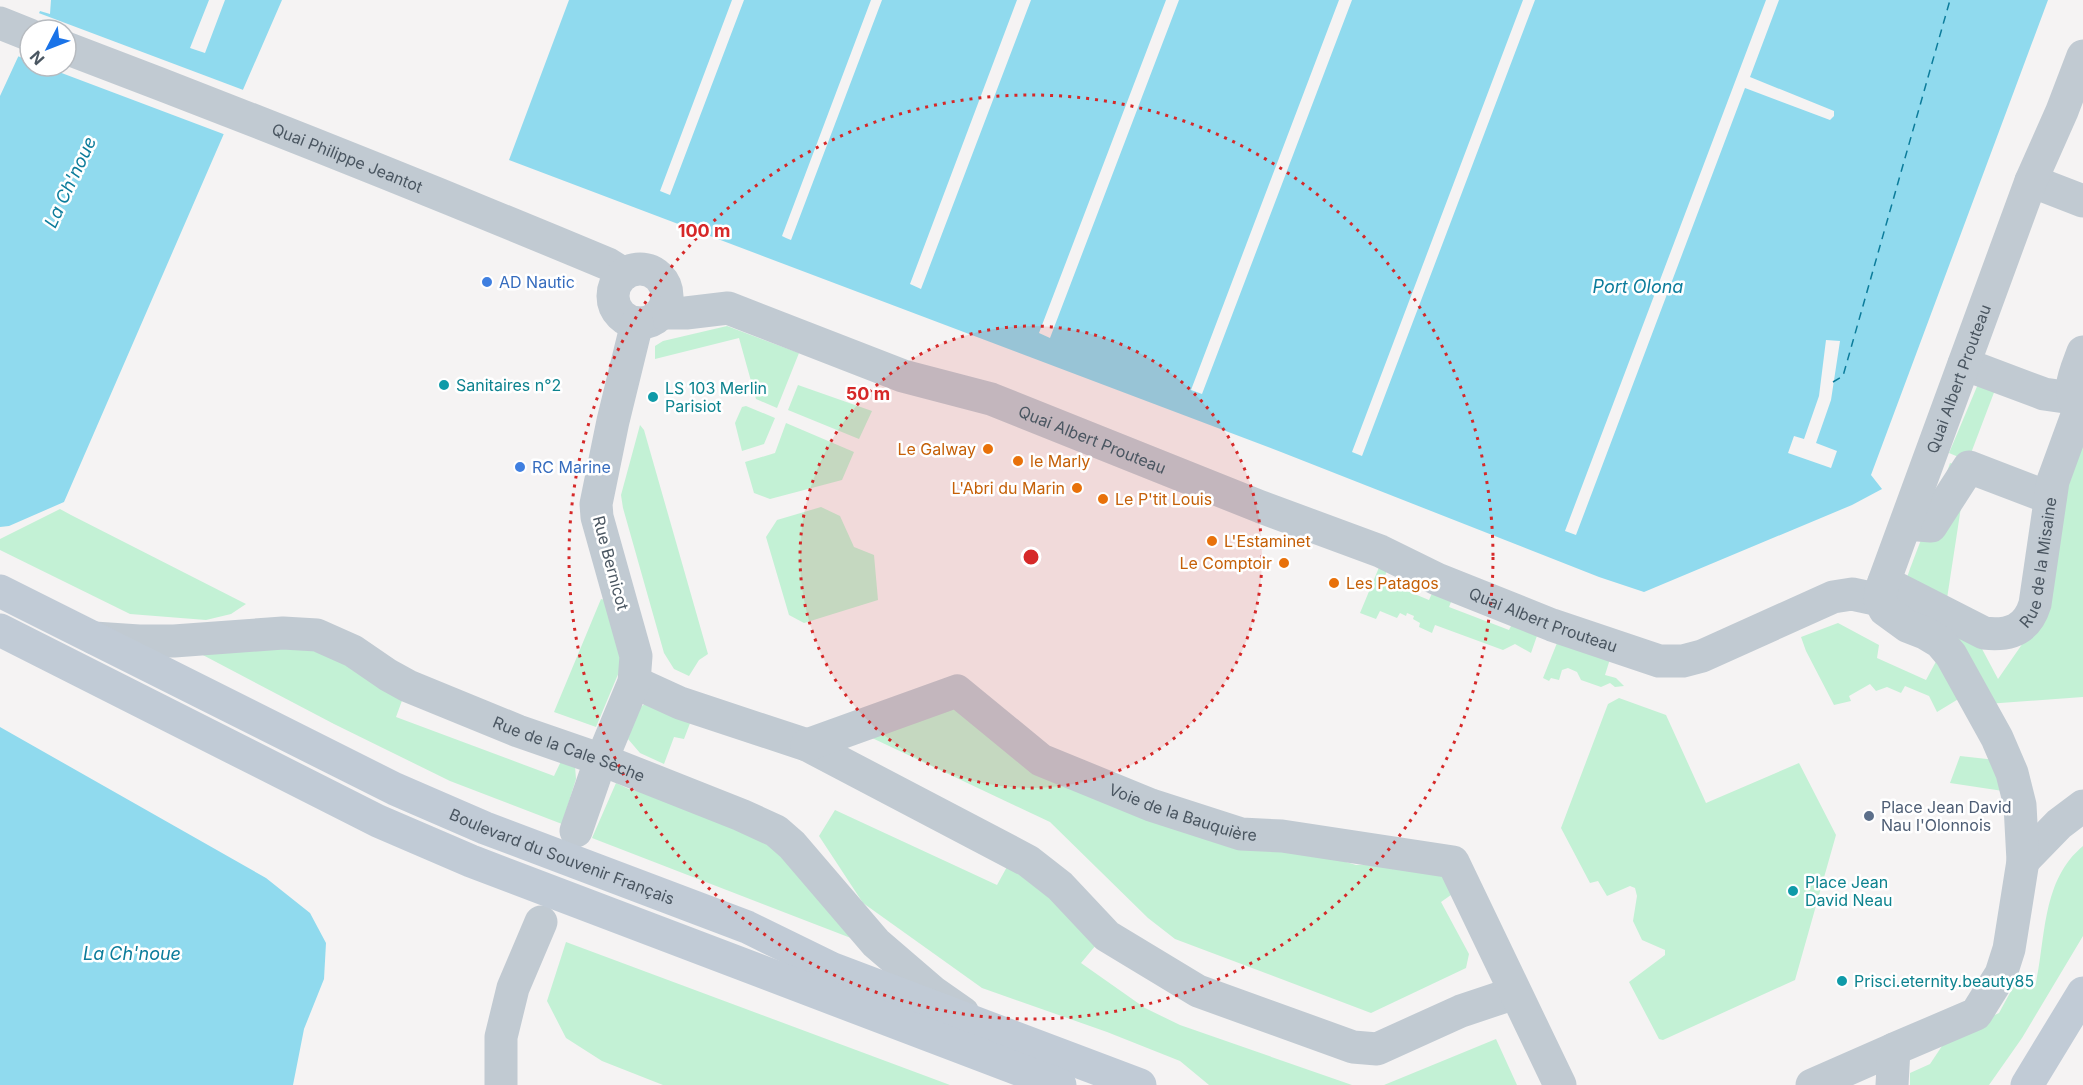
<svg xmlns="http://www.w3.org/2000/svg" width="2083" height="1085" viewBox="0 0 2083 1085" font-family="Inter,sans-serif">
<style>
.green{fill:#c3f1d5}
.water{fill:#90daee}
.pier{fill:#f5f3f3}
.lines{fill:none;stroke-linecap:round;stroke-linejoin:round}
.ferry{stroke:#0c7c9b;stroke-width:1.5;stroke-dasharray:8 6;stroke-linecap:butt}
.street{stroke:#c1cad2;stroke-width:33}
.secondary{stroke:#c1cbd6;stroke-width:33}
.ring{fill:none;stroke:#d62828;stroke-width:3;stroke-dasharray:3 6}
.shop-dot{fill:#3f7fe0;stroke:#fff;stroke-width:2}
.culture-dot{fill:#0f9aa8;stroke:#fff;stroke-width:2}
.food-dot{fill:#e8710a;stroke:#fff;stroke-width:2}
.service-dot{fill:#5c6f8a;stroke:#fff;stroke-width:2}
.labels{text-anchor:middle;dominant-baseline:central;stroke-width:5;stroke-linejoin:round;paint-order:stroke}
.street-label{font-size:16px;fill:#4a5661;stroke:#fff}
.shop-label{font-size:16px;fill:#366cbe;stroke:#fff;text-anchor:start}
.culture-label{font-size:16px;fill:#0d838f;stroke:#fff;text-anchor:start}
.food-label{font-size:16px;fill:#c56008;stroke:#fff;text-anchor:start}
.service-label{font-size:16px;fill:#4e5e75;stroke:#fff;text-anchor:start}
.water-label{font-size:18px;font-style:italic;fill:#0c7c9b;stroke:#fff}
.centre{fill:#d62828;stroke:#fff;stroke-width:3}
.ring-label{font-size:18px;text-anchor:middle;font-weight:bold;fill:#d62828;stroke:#fff;stroke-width:5;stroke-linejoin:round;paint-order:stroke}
</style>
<rect width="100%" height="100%" fill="#f5f3f3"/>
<!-- green -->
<path class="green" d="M 727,326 L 799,353 L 777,408 L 756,399 L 739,338 L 655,359 L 655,346 L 663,341 Z
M 1981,377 L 1998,382 L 1968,461 L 1949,453 Z
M 798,385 L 872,411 L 859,439 L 788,410 Z
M 746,406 L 775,418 L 764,444 L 742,451 L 735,423 L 742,407 Z
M 786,423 L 854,452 L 842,480 L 770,499 L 754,493 L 745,462 L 775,453 Z
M 640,425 L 644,430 L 708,654 L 699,660 L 689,676 L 674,669 L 664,653 L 623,508 L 621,495 Z
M 2083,426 L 2083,697 L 1987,704 L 1899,599 L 1981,647 L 1998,679 L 2041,617 L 2058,494 Z
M 1950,463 L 1959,466 L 1963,494 L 1946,605 L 1903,589 C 1917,546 1936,506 1950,463 Z
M 821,507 L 840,516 L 854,547 L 874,555 L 878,600 L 804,623 L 789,615 L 766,537 L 777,520 Z
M 60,509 L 71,515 L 246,604 L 231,614 L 206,620 L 130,614 L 0,550 L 0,539 Z
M 1380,565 L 1388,568 L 1383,581 L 1429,600 L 1434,589 L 1453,597 L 1449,607 L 1509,630 L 1514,620 L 1539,630 L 1531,653 L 1515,644 L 1503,650 L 1435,625 L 1432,633 L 1419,627 L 1420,623 L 1413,619 L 1414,616 L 1407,613 L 1406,616 L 1400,613 L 1397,618 L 1380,611 L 1376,619 L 1360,613 Z
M 601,599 L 610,601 L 624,651 L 619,672 L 596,727 L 554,712 Z
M 1838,623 L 1879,645 L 1877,658 L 1926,680 L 1939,656 L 1965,695 L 1937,712 L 1929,696 L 1905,686 L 1901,693 L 1887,687 L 1876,691 L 1870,684 L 1849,696 L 1851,701 L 1834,705 L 1806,651 L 1801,637 Z
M 1559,638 L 1610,659 L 1605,675 L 1616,678 L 1624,686 L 1615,687 L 1610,683 L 1601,687 L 1581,680 L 1577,672 L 1568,668 L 1562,670 L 1559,680 L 1551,678 L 1549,681 L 1543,678 Z
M 313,647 L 404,695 L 396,717 L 554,776 L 563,757 L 575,766 L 576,779 L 562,824 L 450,781 L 334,724 L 199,653 Z
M 1619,698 L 1666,715 L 1706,803 L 1799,763 L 1836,835 L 1795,980 L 1663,1040 L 1659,1039 L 1629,982 L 1665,955 L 1665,950 L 1642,940 L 1633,921 L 1637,896 L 1635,888 L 1630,886 L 1607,896 L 1598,881 L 1590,883 L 1561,828 L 1608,704 Z
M 646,703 L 692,718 L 684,739 L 674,737 L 664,764 L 640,753 L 628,739 L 639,708 Z
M 956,705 L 1029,765 L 1356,865 L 1409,863 L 1445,871 L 1458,890 L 1441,902 L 1469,954 L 1466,968 L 1371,1013 L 1175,939 L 1148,918 L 1050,822 L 870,737 Z
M 1960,756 L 1996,760 L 2003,791 L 1950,783 Z
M 616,783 L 633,791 L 646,789 L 777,847 L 856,940 L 592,838 Z
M 835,810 L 997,885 L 1008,865 L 1101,939 L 1081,963 L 1145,1008 L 1180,1025 L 1352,1085 L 1209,1085 L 1180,1061 L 1107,1032 L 982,988 L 863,903 L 819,836 Z
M 2083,846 L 2083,936 L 2022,1038 L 1989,1085 L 1910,1085 L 1910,1073 L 1930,1064 L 1948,1037 L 1999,1013 L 2018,978 L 2036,983 C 2046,936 2042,880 2083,846 Z
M 566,942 L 950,1085 L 663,1085 L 602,1061 L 566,1038 L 547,1001 Z
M 1496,1039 L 1517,1085 L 1384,1085 Z"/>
<!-- water -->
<path class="water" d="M 51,0 L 282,0 L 64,502 L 9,526 L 0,527 L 0,96 L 30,31 L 30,66 L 66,66 L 66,30 L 31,30 L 40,11 L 50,14 Z
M 569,0 L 2048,0 L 1871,475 L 1882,489 L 1852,505 L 1644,592 L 1599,577 L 1281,452 L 509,160 Z
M 0,727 L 266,878 L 310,913 L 326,943 L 324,979 L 304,1029 L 293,1085 L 0,1085 Z"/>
<!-- pier -->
<path class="pier" d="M 209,0 L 225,0 L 205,53 L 190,48 Z
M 732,0 L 744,0 L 670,195 L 660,191 Z
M 871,0 L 882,0 L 791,240 L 786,238 L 782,236 Z
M 1017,0 L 1031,0 L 921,289 L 910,284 Z
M 1166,0 L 1179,0 L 1050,338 L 1039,333 Z
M 1339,0 L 1352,0 L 1202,394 L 1191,390 Z
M 1523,0 L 1535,0 L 1362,456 L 1352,452 Z
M 1766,0 L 1779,0 L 1750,77 L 1834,111 L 1834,116 L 1830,120 L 1745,88 L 1576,535 L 1565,531 Z
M 36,12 L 246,91 L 226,135 L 43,66 L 66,66 L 66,30 L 30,30 L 30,61 L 15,55 Z
M 1826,340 L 1840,341 L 1831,400 L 1816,443 L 1837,451 L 1831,468 L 1788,453 L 1794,436 L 1804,439 L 1819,396 Z"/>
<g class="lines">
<!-- ferry -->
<path class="ferry" d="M 1833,382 L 1843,376 L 1950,0"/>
<!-- street -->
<g class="street">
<path d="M 0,23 L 30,35"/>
<path id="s1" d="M 66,48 C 248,117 428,189 608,264 L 624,274"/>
<path d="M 2031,181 L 2083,201"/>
<circle cx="640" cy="296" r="27"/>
<path id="s2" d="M 662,313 L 686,313 L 728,308 L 903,376 L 991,399 L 1261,507 L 1380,551 L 1437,579 L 1552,625 L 1659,661 L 1683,661 L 1702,656 L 1833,597 L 1852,594 L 1880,600"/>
<path d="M 1964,364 L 2044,394 L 2072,398"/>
<path d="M 1906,524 L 1931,526 L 1969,467 L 2050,498"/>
<path id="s3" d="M 1884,582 L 1984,633 C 2009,636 2027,630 2035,604 L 2053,481 L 2079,410 C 2066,389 2075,374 2083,352"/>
<path id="s4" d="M 94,638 L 139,641 L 174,641 L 283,633 L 317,635 L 353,651 L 388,675 L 408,686 L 518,731 L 602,760 L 741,815 L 776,831 L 792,845 L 876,943 L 933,992 L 963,1013"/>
<path d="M 634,682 L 680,703 L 807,745 L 1028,861 L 1060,886 L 1107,936 L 1198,991 L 1353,1047 L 1377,1049 L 1461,1011 L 1515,993"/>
<path id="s5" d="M 807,745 L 957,691 L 1041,760 L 1151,805 L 1241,834 L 1282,836 L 1453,862 L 1560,1085"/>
<path d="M 576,831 L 595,776 L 634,682 L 636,656 L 597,517 L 596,504 L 613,421 L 637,323"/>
<path d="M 2023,861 L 2059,824 L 2083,806"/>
<path d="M 501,1085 L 501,1037 L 513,988 L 541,922"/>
<path d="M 1812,1085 L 1894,1049"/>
<path id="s6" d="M 1892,1085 L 1894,1049 L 1976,1014 L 2001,974 L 2009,949 L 2023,861 L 2020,805 L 2012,773 L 1997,738 L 1951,655 L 1940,642 L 1925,633 L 1907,626 L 1885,610 L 1880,600 L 1881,590 L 2031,181 L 2062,111 L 2083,56"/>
</g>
<!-- secondary -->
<g class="secondary">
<path id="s7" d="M 0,591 L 395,789 L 485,828 L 747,927 L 833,969 L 1140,1085"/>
<path d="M 0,630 L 378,821 L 471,861 L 1060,1085"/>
<path d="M 2027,1085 L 2083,993"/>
</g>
</g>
<!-- distance rings -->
<circle cx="1031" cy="557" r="231" fill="#d62828" fill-opacity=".12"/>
<g class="ring">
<circle cx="1031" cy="557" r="231"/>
<circle cx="1031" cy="557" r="462"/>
</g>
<!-- markers -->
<g class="shop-dot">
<circle cx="487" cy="282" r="6"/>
<circle cx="520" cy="467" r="6"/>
</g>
<g class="culture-dot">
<circle cx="444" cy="385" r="6"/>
<circle cx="653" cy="397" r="6"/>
<circle cx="1793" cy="891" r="6"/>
<circle cx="1842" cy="981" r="6"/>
</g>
<g class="food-dot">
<circle cx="988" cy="449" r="6"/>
<circle cx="1018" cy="461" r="6"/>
<circle cx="1077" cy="488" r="6"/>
<circle cx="1103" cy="499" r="6"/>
<circle cx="1212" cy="541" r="6"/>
<circle cx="1284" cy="563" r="6"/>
<circle cx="1334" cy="583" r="6"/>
</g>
<circle class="service-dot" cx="1869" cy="816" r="6"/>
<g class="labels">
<!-- street labels -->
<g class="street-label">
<text stroke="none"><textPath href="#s1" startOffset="302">Quai Philippe Jeantot</textPath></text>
<text stroke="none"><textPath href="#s6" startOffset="837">Quai Albert Prouteau</textPath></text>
<text stroke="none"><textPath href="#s2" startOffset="454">Quai Albert Prouteau</textPath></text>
<text stroke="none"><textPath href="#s3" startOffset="219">Rue de la Misaine</textPath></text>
<text transform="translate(611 563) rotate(75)">Rue Bernicot</text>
<text stroke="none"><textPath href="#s2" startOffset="940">Quai Albert Prouteau</textPath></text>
<text stroke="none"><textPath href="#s4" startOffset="501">Rue de la Cale Sèche</textPath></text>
<text stroke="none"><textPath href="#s5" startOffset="420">Voie de la Bauquière</textPath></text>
<text stroke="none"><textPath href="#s7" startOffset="622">Boulevard du Souvenir Français</textPath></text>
</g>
<!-- shop labels -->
<g class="shop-label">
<text x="499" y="282">AD Nautic</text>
<text x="532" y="467">RC Marine</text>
</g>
<!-- culture labels -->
<g class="culture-label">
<text x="456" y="385">Sanitaires n°2</text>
<text x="665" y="388">LS 103 Merlin<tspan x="665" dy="18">Parisiot</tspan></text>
<text x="1805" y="882">Place Jean<tspan x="1805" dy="18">David Neau</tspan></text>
<text x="1854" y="981">Prisci.eternity.beauty85</text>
</g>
<!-- food labels -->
<g class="food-label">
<text x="976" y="449" text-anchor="end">Le Galway</text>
<text x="1030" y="461">le Marly</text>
<text x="1065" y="488" text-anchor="end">L'Abri du Marin</text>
<text x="1115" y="499">Le P'tit Louis</text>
<text x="1224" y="541">L'Estaminet</text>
<text x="1272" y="563" text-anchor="end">Le Comptoir</text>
<text x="1346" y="583">Les Patagos</text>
</g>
<!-- service labels -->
<g class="service-label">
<text x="1881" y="807">Place Jean David<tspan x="1881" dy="18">Nau l'Olonnois</tspan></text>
</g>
<!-- water labels -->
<g class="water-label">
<text transform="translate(70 182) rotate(-65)">La Ch'noue</text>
<text x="1638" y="286">Port Olona</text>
<text x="132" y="953">La Ch'noue</text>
</g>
</g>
<circle cx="1031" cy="557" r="9" class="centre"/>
<g class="ring-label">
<text x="704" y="237">100 m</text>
<text x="868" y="400">50 m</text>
</g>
<!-- north arrow -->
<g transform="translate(48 48) rotate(228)"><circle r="28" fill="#ffffff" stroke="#b7bbc0" stroke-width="1.5"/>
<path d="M0-4.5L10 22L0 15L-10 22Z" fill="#1a73e8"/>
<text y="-9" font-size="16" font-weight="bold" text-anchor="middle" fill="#4a5661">N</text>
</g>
</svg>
